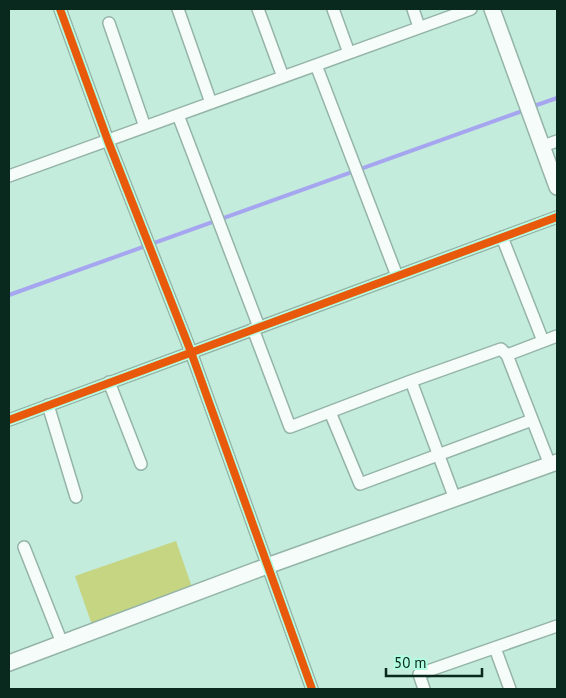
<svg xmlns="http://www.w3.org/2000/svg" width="566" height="698" viewBox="0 0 566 698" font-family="'PT Sans',sans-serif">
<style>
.green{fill:#c5d581}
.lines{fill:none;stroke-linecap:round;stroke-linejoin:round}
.stream{stroke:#a6a6f0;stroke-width:4}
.minor-casing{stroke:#94b4a8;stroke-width:14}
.tertiary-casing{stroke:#94b4a8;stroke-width:18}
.minor{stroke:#f6fcfa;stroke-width:11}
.tertiary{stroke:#f6fcfa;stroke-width:15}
.cycleway-casing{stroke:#b3fde0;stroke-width:11}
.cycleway{stroke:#e8590c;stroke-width:8}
</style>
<rect width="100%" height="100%" fill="#c4ecdc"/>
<!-- green -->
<path class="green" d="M 176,541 L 193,590 L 92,625 L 75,576 Z"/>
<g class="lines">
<!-- stream -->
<path class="stream" d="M 531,107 L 557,98
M 9,295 L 525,110"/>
<defs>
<path id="minor" d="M 60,9 L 108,141 L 191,352 L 312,689
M 178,9 L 211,103
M 258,9 L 283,77
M 333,9 L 349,53
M 413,9 L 419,27
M 109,23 L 145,127
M 316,65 L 397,276
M 178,115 L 259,327
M 543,146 L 557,141
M 9,176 L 471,9
M 502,237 L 543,341
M 253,329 L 290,427 L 411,381 L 501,349 L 507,355
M 411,381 L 455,499
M 109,382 L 141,464
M 48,405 L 76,497
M 330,412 L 360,484 L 532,420
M 9,420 L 557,217
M 550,465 L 507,355 L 557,336
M 24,547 L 62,643
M 495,648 L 510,689
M 424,689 L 419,674 L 557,626"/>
<path id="tertiary" d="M 492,9 L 557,187
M 9,663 L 267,566 L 557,462"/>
</defs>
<!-- minor casing -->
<use href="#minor" class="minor-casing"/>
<!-- tertiary casing -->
<use href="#tertiary" class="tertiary-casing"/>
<!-- minor -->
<use href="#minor" class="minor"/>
<!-- tertiary -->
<use href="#tertiary" class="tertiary"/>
<defs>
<path id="cycleway" d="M 60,9 L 108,141 L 191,352 L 312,689
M 9,420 L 557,217"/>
</defs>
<!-- cycleway casing -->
<use href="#cycleway" class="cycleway-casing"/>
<!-- cycleway -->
<use href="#cycleway" class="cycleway"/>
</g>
<!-- border -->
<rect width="566" height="698" fill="none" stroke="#09281e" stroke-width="20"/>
<!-- scale -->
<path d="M386 668v8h96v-8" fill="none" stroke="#09281e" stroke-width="2.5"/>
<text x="394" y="668" font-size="15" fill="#09281e" stroke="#b3fde0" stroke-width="4" paint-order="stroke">50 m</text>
</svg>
